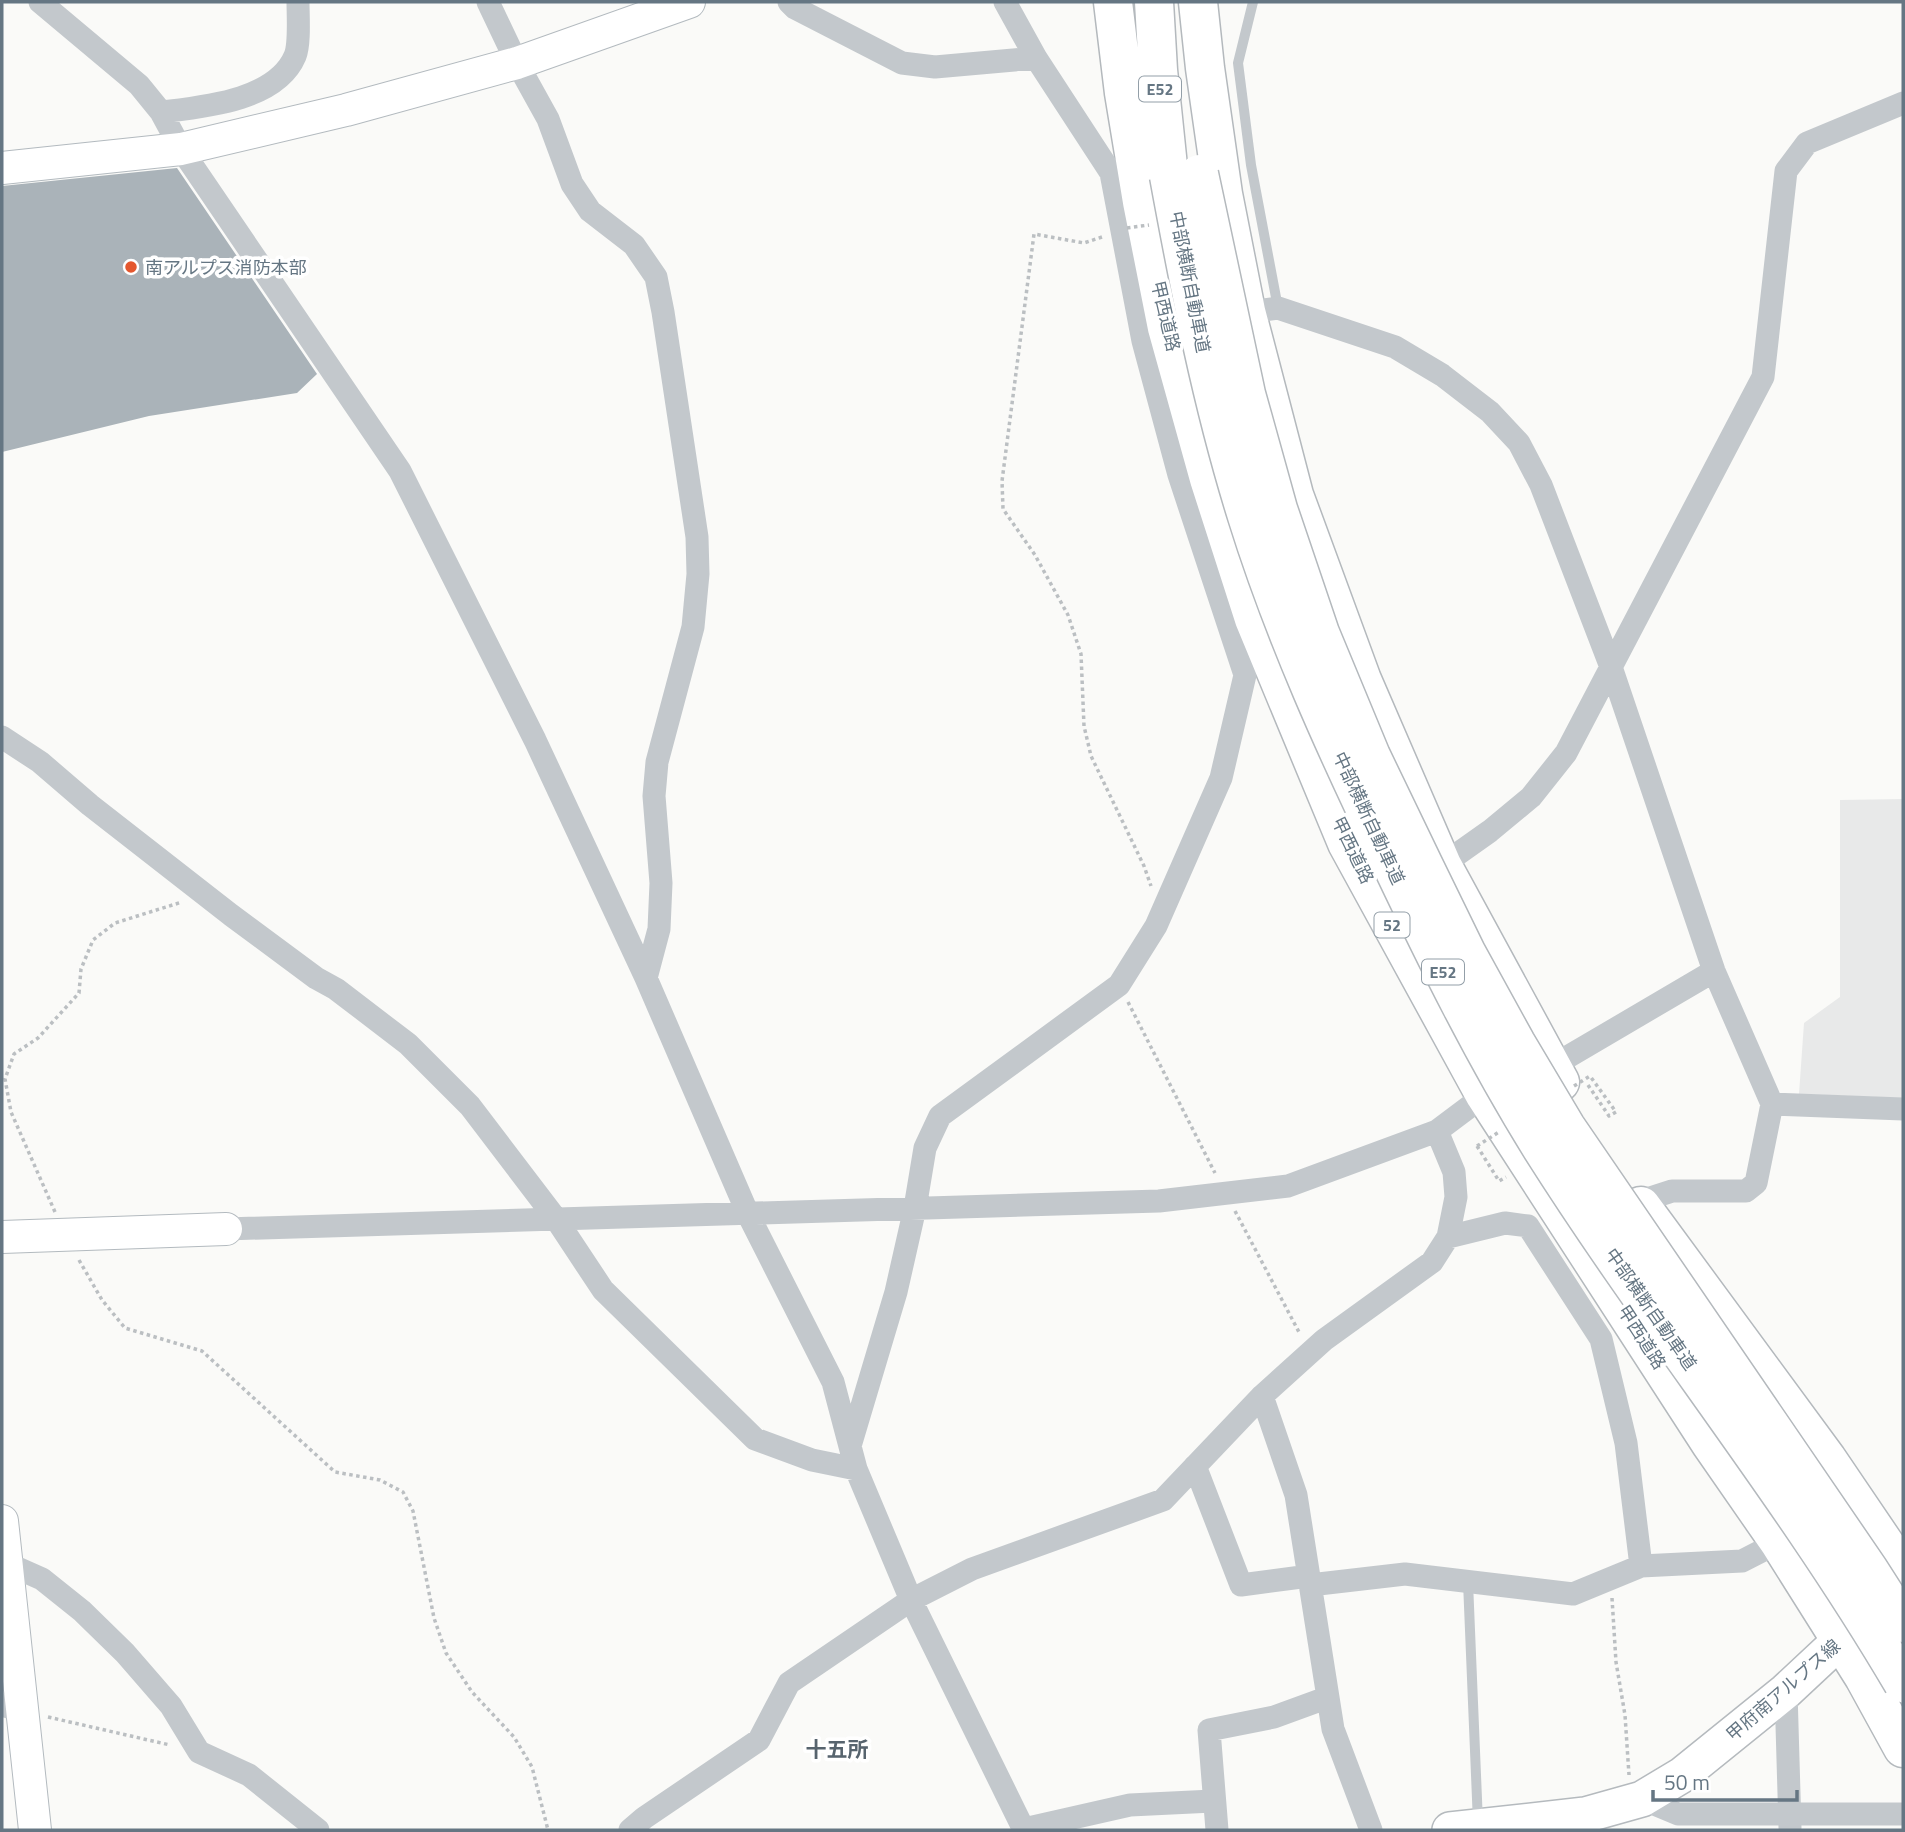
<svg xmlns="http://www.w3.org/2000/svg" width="1905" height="1832" viewBox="0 0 1905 1832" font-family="'Titillium Web','Noto Sans JP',sans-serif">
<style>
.built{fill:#e8e9e9}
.building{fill:#aab3b9}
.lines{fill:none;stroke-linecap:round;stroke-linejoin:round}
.secondary-casing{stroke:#b3babf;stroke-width:34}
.primary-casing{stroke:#b5babe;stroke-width:38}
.highway-casing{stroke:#b4b9bd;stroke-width:41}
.path{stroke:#bbbfc2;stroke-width:3.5;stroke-dasharray:3.5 3.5;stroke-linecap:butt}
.lane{stroke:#c3c8cc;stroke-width:10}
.street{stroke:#c3c8cc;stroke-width:23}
.secondary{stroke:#fff;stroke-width:32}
.primary{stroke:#fff;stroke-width:35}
.highway{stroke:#fff;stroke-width:38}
.highway-bridge-casing{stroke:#b4b9bd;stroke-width:41;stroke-linecap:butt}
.path-bridge{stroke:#bbbfc2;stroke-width:3.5;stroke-dasharray:3.5 3.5;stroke-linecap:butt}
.highway-bridge{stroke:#fff;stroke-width:38}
.poi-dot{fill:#e4572e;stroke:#fff;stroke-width:2.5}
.labels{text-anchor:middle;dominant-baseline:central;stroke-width:7;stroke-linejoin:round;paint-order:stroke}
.shield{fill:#fff;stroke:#939fa8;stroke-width:2}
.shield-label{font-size:16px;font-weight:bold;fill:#657683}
.poi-label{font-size:18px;fill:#657683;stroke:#fff;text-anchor:start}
.street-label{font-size:18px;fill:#657683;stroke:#fff}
.quarter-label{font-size:21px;font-weight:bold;fill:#57646e;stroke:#fff}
</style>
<rect width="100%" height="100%" fill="#fafaf8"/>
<!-- built -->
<path class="built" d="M 1903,799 L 1903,1098 L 1799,1094 L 1804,1023 L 1840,997 L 1840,800 Z"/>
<!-- building -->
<path class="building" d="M 177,168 L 317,374 L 297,393 L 149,416 L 2,452 L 2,186 Z"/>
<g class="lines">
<defs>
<path id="secondary" d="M 2,168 L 181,149 L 346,110 L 517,63 L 689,2
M 2,1237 L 226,1229
M 2,1521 L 35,1830"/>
<path id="primary" d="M 1450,1830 L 1585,1815 L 1642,1799 L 1682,1775 L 1786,1691 L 1861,1621"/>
<path id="highway" d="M 1113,2 L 1124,93 L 1142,202 L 1167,328 L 1209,479 L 1254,619 L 1347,843 L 1485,1095 L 1711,1444 L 1779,1542 L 1864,1677 L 1903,1748
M 1154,2 L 1158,70 L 1169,176
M 1198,2 L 1205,68 L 1223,194 L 1246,311 L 1294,495 L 1362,680 L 1442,865 L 1560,1082
M 1641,1206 L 1827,1459 L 1903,1571"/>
</defs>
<!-- secondary casing -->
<use href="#secondary" class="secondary-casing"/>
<!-- primary casing -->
<use href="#primary" class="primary-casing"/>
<!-- highway casing -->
<use href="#highway" class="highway-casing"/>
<!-- path -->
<path class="path" d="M 1102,237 L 1084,243 L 1034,234 L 1002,481 L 1003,509 L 1035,555 L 1068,615 L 1081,654 L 1084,726 L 1091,756 L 1144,866 L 1151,886
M 1128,1002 L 1215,1173
M 1588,1085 L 1609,1116 L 1616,1112 L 1590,1076
M 1477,1146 L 1499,1181 L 1506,1177
M 1235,1211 L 1300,1334
M 55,1212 L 11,1112 L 5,1079 L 14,1054 L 38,1038 L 79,993 L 81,969 L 93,940 L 115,923 L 182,902
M 79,1260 L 102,1300 L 125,1328 L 202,1351 L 335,1472 L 380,1480 L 403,1492 L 413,1511 L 434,1618 L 446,1653 L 472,1692 L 514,1737 L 532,1767 L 548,1830
M 1612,1598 L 1616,1662 L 1625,1715 L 1629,1775
M 48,1717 L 170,1745"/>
<!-- lane -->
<path class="lane" d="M 1253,2 L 1238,63 L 1251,165 L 1278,308
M 1468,1582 L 1478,1823"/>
<!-- street -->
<path class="street" d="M 40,2 L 139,85 L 161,112 L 181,149 L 400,471 L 535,740 L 646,978 L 748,1214 L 833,1382 L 856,1469 L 911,1600 L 1024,1830
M 488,2 L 517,63 L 548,119 L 572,184 L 590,211 L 634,245 L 656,277 L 663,312 L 697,537 L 698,574 L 693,627 L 657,762 L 654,796 L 661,883 L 659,929 L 646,978
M 789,2 L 795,8 L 902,63 L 935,67 L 1036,58
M 1005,2 L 1036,58 L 1111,173 L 1143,341
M 161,112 C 202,107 276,101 295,56 C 300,44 298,15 298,2
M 1234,314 L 1278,308 L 1395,347 L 1442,375 L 1490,412 L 1519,443 L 1541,485 L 1611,667 L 1714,971 L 1772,1104 L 1903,1109
M 2,737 L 40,762 L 90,805 L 231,915 L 316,978 L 336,989 L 408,1044 L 470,1106 L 556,1219 L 603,1290 L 755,1439 L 812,1460 L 856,1469
M 1442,865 L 1490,831 L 1531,797 L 1566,753 L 1763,377 L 1786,171 L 1807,143 L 1903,103
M 1542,1072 L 1714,971
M 1638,1202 L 1672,1191 L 1746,1191 L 1756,1183 L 1772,1104
M 226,1229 L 1159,1201 L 1288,1186 L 1437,1131 L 1485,1095 L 1494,1091
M 1448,1237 L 1505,1223 L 1528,1226 L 1601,1339 L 1626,1443 L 1641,1566
M 1262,1396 L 1296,1495 L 1333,1729 L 1371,1830
M 850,1446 L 896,1292 L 915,1208 L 925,1148 L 940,1116 L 1119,985 L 1156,926 L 1221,778 L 1245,675 L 1179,475 L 1143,341 L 1167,328 L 1177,326
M 1195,1466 L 1241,1585 L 1309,1576
M 6,1563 L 42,1579 L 82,1611 L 125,1653 L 171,1706 L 199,1752 L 249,1775 L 318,1830
M 1310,1585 L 1405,1574 L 1573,1594 L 1641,1566 L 1742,1561 L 1779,1542
M 1786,1691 L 1790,1828
M 2,1705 L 22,1711
M 1642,1799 L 1678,1814 L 1903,1814
M 1024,1829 L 1130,1805 L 1213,1801
M 630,1830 L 644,1818 L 759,1740 L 789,1683 L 911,1600 L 972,1569 L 1163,1500 L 1262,1396 L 1324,1340 L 1432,1262 L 1448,1237 L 1456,1197 L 1454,1172 L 1437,1131
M 1217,1830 L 1209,1730 L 1274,1717 L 1326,1698"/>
<!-- secondary -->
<use href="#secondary" class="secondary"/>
<!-- primary -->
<use href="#primary" class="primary"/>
<!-- highway -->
<use href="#highway" class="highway"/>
<defs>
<path id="highway-bridge" d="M 1199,174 L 1246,394 L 1278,509 L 1320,633 L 1371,756 L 1423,864 L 1467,954 L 1516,1043 L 1566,1127 L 1869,1570 L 1903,1623
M 1169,176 C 1190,290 1212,404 1247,516 C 1284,635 1336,749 1390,861 C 1436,958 1484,1055 1541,1147 C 1656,1329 1794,1497 1903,1683"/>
</defs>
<!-- highway-bridge casing -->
<use href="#highway-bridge" class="highway-bridge-casing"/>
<!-- path-bridge -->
<path class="path-bridge" d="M 1127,228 L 1149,225
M 1574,1086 L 1590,1076
M 1477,1146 L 1499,1132"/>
<!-- highway-bridge -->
<use href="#highway-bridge" class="highway-bridge"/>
</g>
<!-- markers -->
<circle class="poi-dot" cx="131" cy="267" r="7"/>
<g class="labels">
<!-- shield labels -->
<g class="shield">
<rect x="1139" y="76.5" width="42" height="25" rx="5"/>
<rect x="1374.5" y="912.5" width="35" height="25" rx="5"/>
<rect x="1422" y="959.5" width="42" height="25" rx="5"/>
</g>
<g class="shield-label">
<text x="1160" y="89">E52</text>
<text x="1392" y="925">52</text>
<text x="1443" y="972">E52</text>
</g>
<!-- poi labels -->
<g class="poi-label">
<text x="145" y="267">南アルプス消防本部</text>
</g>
<!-- street labels -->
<g class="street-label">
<text transform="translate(1190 282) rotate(79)">中部横断自動車道</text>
<text transform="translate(1166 316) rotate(77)">甲西道路</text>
<text transform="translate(1369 818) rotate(65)">中部横断自動車道</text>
<text transform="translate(1353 850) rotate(64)">甲西道路</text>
<text transform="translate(1651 1309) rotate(55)">中部横断自動車道</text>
<text transform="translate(1642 1337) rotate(57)">甲西道路</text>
<text transform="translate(1783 1690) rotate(-41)">甲府南アルプス線</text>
</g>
<!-- quarter labels -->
<g class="quarter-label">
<text x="837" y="1749">十五所</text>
</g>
</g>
<!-- border -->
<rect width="1905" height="1832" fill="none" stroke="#657683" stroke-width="7"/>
<!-- scale -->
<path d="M1653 1790v10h144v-10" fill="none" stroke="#657683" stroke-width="3.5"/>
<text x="1664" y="1790" font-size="21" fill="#657683" stroke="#ffffff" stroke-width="5" paint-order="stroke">50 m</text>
</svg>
